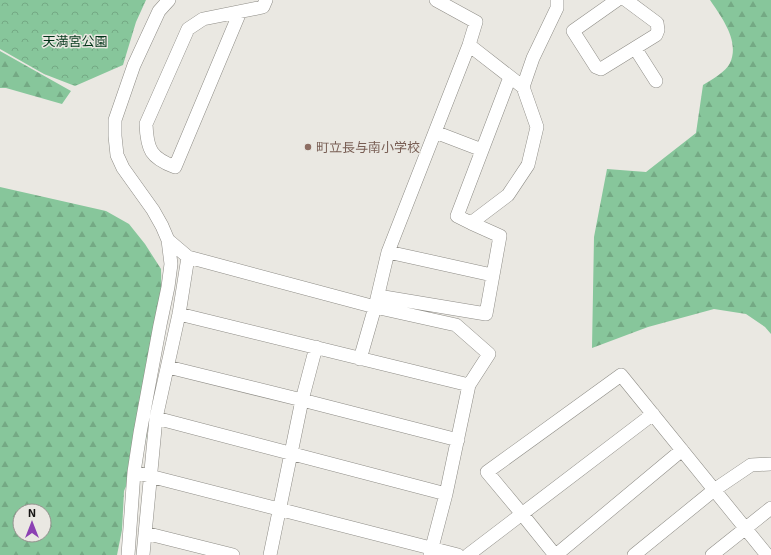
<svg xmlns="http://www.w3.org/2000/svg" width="771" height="555" viewBox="0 0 771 555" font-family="'Exo 2','Noto Sans JP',sans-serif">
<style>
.forest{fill:url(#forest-firs);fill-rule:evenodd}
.park{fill:url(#park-crowns)}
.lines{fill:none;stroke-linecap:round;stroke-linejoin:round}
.minor-casing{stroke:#8e8c86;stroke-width:14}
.minor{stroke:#fff;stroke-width:13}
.education-dot{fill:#8d6e63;stroke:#eae8e2;stroke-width:1.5}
.labels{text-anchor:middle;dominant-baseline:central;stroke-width:3;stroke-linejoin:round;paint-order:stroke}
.park-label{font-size:13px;fill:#003418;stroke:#eae8e2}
.education-label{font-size:13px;fill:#785e54;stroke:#eae8e2;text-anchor:start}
</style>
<defs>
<pattern id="forest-firs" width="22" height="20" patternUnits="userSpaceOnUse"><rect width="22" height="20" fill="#87c69b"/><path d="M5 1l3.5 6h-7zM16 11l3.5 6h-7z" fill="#74a984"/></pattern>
<pattern id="park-crowns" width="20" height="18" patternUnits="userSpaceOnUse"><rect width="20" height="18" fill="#87c69b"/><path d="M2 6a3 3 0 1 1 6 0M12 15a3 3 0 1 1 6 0" fill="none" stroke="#74a984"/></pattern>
</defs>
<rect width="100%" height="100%" fill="#eae8e2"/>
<!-- forest -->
<path class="forest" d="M 710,0 L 771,0 L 771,334 L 765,327 L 746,314 L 714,309 L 648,327 L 592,348 L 594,237 L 607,169 L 646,172 L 696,133 L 703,85 C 711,80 726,72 730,63 C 740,41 722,18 710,0 Z
M 0,51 L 71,91 L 62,104 L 6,88 L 0,88 Z
M 0,187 L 106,211 L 129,224 L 145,244 L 161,269 L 162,308 L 146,440 L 124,491 L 122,530 L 117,555 L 0,555 ZM 20,511 L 44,511 L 44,535 L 20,535 Z"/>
<!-- park -->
<path class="park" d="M 0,0 L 146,0 L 136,22 L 123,65 L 75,86 L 44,74 L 0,49 Z"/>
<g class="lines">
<defs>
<path id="minor" d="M 617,0 L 573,31 L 596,67 L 601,69 L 656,35 L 658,30 L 657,23 L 626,0
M 240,12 L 175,167 C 151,158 147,150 146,124 L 188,29 L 203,19 L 263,7 L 266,0
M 635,48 L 656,81
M 523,87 L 533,58 L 557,8 L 557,0
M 435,132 L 482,150
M 471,223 L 457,216 L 510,77
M 168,240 L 188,257 L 375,307 L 456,325 L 489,354 L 469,385 L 446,494 L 430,555
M 388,252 L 492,275
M 378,296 L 486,314 L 500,236 L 471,223 L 508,195 L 528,165 L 537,127 L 523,87 L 469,45
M 179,314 L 469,385
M 360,359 L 375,307 L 388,252 L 469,45 L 476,22 L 436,0
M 168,367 L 302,400 L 458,440
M 156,418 L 446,494
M 134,472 L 458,555
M 145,533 L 233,555
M 128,555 L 134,472 L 140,433 L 160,325 L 168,287 L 171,264 L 168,240 L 162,226 L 153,210 L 123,168 L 117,155 L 115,136 L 115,120 L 134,65 L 159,11 L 169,0
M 143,555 L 156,418 L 179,314 L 188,257
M 270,555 L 302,400 L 316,347
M 468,555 L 653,414
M 555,555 L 522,514 L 487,472 L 621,375 L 767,555
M 556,555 L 682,450
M 634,555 L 714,490 L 751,465 L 771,464
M 712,555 L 771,508"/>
</defs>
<!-- minor casing -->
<use href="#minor" class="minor-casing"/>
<!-- minor -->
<use href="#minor" class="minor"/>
</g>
<!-- markers -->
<circle class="education-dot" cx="308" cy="147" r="4"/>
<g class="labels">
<!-- park labels -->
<g class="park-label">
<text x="75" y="41">天満宮公園</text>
</g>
<!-- education labels -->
<g class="education-label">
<text x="316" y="147">町立長与南小学校</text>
</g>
</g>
<!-- north arrow -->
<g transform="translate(32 523)"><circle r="19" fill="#eae8e2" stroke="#95938f"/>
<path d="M0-3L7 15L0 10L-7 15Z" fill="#8c41b3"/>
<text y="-6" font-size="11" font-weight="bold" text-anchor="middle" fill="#151412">N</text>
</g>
</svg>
